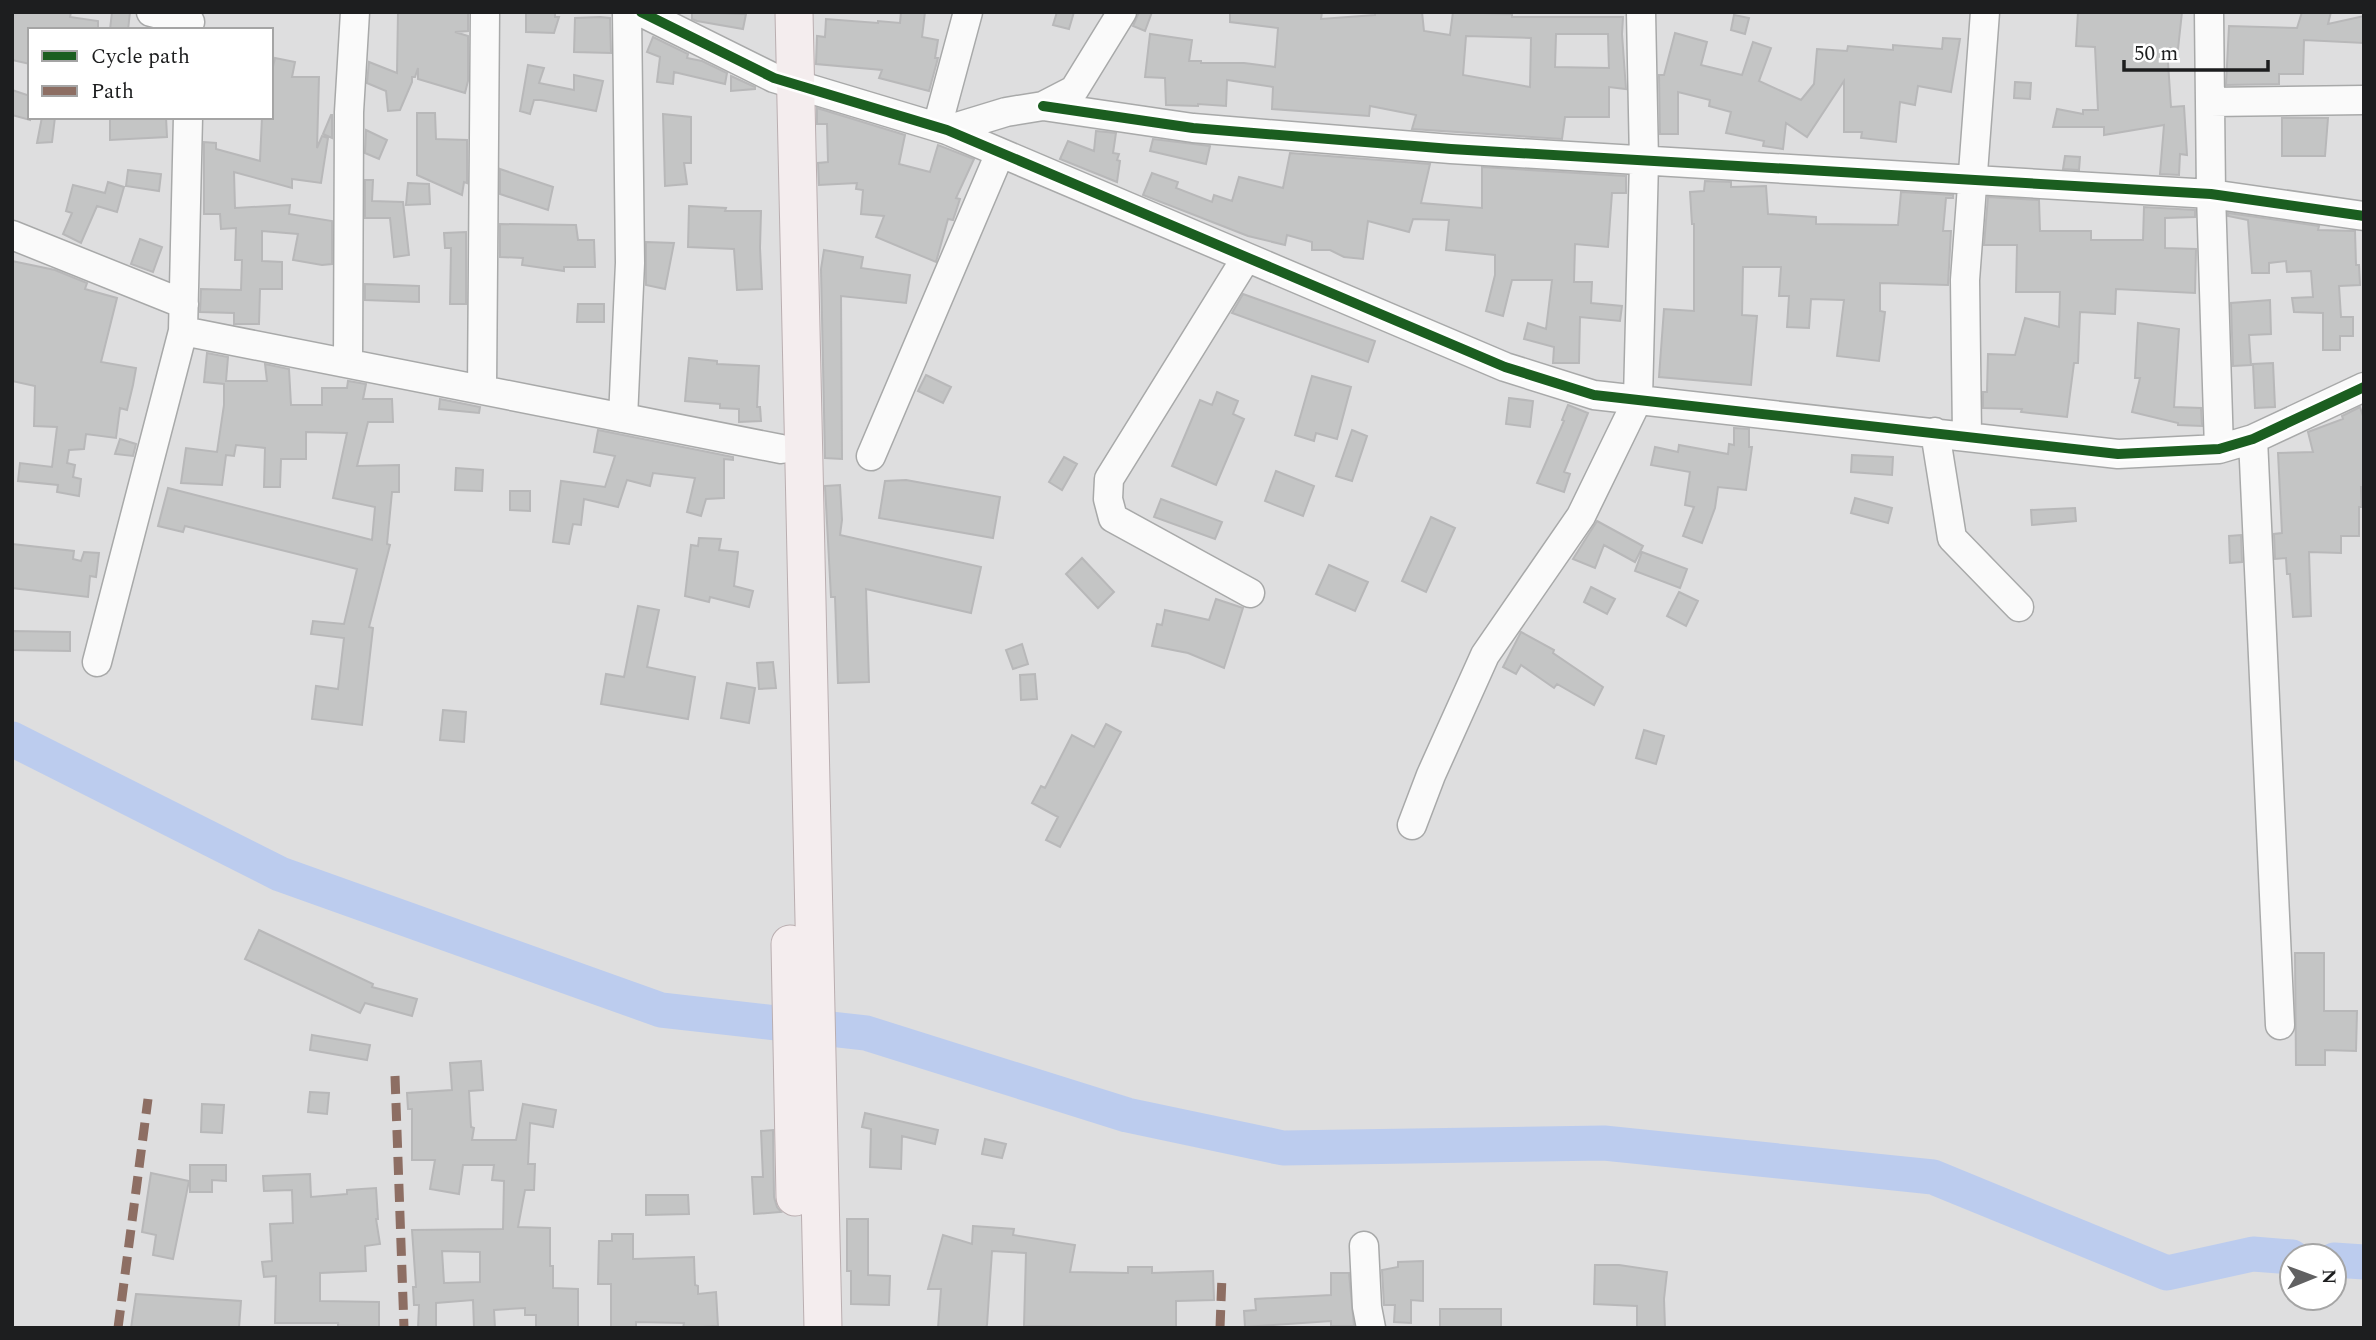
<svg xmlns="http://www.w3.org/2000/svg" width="2376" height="1340" viewBox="0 0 2376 1340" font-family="Spectral,serif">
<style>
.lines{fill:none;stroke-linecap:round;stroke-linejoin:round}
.river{stroke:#bcccee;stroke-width:35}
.building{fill:#c4c5c5;stroke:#b8b8b9;stroke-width:2;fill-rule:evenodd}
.minor-casing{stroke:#a8a9a9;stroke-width:31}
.major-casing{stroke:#baaeb0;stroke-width:39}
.minor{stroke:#fafafa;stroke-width:28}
.major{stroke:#f4edee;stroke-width:37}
.quiet{stroke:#8d6e63;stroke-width:9;stroke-dasharray:18 9;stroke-linecap:butt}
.cycleway-casing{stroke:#fff;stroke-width:15}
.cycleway{stroke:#1b5e20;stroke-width:10}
</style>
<rect width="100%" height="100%" fill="#dededf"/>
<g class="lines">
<!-- river -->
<path class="river" d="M 12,739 L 280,874 L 661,1010 L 866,1033 L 1127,1115 L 1283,1148 L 1604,1143 L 1933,1177 L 2167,1273 L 2253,1254 L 2292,1257
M 2334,1260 L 2364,1262"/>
</g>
<!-- building -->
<path class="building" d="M 12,12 L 71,12 L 70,17 L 98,21 L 98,30 L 30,30 L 30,64 L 12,60 Z
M 112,12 L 130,12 L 128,30 L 110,30 Z
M 398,12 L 468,12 L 468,31 L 455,32 L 468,36 L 468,81 L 465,93 L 418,79 L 418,68 L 415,77 L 412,77 L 412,82 L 400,110 L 388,111 L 386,91 L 367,83 L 369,62 L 397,73 Z
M 526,12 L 555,12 L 555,17 L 559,17 L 554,33 L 526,32 Z
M 692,12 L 746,14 L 743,29 L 697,21 L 692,19 Z
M 901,12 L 925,12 L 922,37 L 938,40 L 935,58 L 938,58 L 929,91 L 879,78 L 882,70 L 816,64 L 817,36 L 825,37 L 826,19 L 878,23 L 878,21 L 900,23 Z
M 1057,12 L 1074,12 L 1069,29 L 1053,25 Z
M 1139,12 L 1152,12 L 1145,31 L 1133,26 Z
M 1230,12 L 1322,12 L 1321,19 L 1375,15 L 1375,12 L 1422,12 L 1424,31 L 1450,35 L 1453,12 L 1512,14 L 1512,17 L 1623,17 L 1622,34 L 1626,89 L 1609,87 L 1609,117 L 1565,117 L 1562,139 L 1412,129 L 1416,115 L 1370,106 L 1369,116 L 1272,109 L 1273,87 L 1227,80 L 1226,106 L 1198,104 L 1198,106 L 1166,105 L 1165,78 L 1145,77 L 1150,34 L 1192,40 L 1189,61 L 1201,61 L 1201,63 L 1244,63 L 1275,67 L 1278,28 L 1230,22 ZM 1556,34 L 1608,34 L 1609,68 L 1555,67 ZM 1466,36 L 1531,38 L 1530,87 L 1463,75 Z
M 2078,12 L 2182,12 L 2178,49 L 2167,48 L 2171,107 L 2184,106 L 2187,155 L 2180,154 L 2179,175 L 2160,174 L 2164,125 L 2104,135 L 2104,127 L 2053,127 L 2057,109 L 2083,114 L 2083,110 L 2098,110 L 2095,47 L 2076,46 Z
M 2302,12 L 2331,12 L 2328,24 L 2364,16 L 2364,43 L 2304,40 L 2303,74 L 2279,74 L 2279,84 L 2226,85 L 2229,26 L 2297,28 Z
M 1734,15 L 1749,18 L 1745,34 L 1731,30 Z
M 600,17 L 610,18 L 611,53 L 574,52 L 575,18 Z
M 1675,33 L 1707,42 L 1701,65 L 1742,75 L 1753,42 L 1771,48 L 1759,81 L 1801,100 L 1814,84 L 1817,49 L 1847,51 L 1848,46 L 1893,50 L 1893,45 L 1942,49 L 1943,38 L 1960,39 L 1951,92 L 1918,86 L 1915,105 L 1900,102 L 1896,142 L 1861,138 L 1862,132 L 1844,132 L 1844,81 L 1807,137 L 1786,123 L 1783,149 L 1763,146 L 1764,141 L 1726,133 L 1731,112 L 1709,106 L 1710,100 L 1678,92 L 1678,134 L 1660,134 L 1659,75 L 1664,75 Z
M 653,37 L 688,54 L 687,58 L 702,61 L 727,73 L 725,84 L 674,72 L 673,84 L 657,82 L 660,57 L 647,52 Z
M 275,58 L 295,62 L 292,77 L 319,77 L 317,148 L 322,136 L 328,138 L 321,183 L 292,179 L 292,188 L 234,172 L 235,208 L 290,205 L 289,214 L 332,221 L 332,264 L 322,265 L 293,260 L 298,234 L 262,231 L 262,261 L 282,262 L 282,289 L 260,289 L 259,324 L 234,324 L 234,313 L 200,312 L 201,289 L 241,290 L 242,260 L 235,260 L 236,228 L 221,229 L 220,214 L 204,214 L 204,142 L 216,143 L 216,149 L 260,161 L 262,117 L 271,118 L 271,75 Z
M 528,65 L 544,68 L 539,83 L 574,90 L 574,75 L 603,81 L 596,111 L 541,100 L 534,100 L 530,114 L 520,111 Z
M 731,76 L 755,87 L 755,89 L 731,91 Z
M 2015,82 L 2031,83 L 2030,99 L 2014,98 Z
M 12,90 L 30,96 L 30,120 L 12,115 Z
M 817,108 L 905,135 L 899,164 L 930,172 L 938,145 L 974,159 L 956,198 L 960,199 L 953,220 L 948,219 L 936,262 L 876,237 L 884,216 L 861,214 L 863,190 L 856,189 L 857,183 L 819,185 L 818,163 L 828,162 L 827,124 L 817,124 Z
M 417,113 L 435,113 L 436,139 L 467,140 L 467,183 L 464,182 L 462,195 L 417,175 Z
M 663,114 L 691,117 L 691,163 L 684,163 L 687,184 L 665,186 Z
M 331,115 L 332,115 L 332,138 L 323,134 Z
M 42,117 L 55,117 L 52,142 L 37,143 Z
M 110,117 L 166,117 L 167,137 L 110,140 Z
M 2282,118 L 2328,118 L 2325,156 L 2282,156 Z
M 366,130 L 387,140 L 379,159 L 365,153 Z
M 1096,131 L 1116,133 L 1113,153 L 1119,154 L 1117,160 L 1120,161 L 1117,182 L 1060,159 L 1068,141 L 1094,151 Z
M 1153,139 L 1210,146 L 1206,164 L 1150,151 Z
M 1290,153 L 1430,164 L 1421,203 L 1482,208 L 1482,167 L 1626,176 L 1626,193 L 1612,193 L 1608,247 L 1575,244 L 1574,282 L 1592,282 L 1591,303 L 1622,306 L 1620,321 L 1580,317 L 1579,363 L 1553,363 L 1554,347 L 1524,339 L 1528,323 L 1546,329 L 1552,280 L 1512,280 L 1503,316 L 1486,311 L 1495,275 L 1495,255 L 1446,250 L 1449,220 L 1413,219 L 1409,232 L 1368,221 L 1363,259 L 1344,257 L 1330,250 L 1312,250 L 1312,242 L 1287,235 L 1285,245 L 1248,236 L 1143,195 L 1152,173 L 1178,182 L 1176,188 L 1212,202 L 1214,195 L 1232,201 L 1239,177 L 1283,188 Z
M 2065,156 L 2080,157 L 2079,170 L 2063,169 Z
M 500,169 L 553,187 L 548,210 L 500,194 Z
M 128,170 L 161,174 L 159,191 L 126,186 Z
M 365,180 L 373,180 L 372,201 L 403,202 L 409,255 L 394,257 L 390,218 L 365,218 Z
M 1705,181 L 1731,182 L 1731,187 L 1766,186 L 1768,214 L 1816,217 L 1816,224 L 1898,225 L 1901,192 L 1953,195 L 1953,198 L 1946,198 L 1943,231 L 1951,231 L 1948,285 L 1880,283 L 1880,311 L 1885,312 L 1879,361 L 1837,356 L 1844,300 L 1811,299 L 1809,328 L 1787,327 L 1789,296 L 1779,296 L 1781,267 L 1743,267 L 1742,315 L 1757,316 L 1751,385 L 1659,377 L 1664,309 L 1694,311 L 1694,224 L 1692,224 L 1690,192 L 1704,191 Z
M 108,182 L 124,187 L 117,212 L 97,206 L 81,243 L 63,234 L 72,213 L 66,211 L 73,185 L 105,193 Z
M 408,183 L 429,184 L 430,204 L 406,205 Z
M 1988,197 L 2039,200 L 2040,231 L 2091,231 L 2091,240 L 2143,240 L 2144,207 L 2195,210 L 2195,217 L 2165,218 L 2165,248 L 2196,249 L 2195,293 L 2116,289 L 2115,314 L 2080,312 L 2078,363 L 2074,363 L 2067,417 L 2021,412 L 2022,409 L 1983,408 L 1983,392 L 1987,392 L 1988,354 L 2015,355 L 2025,318 L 2059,327 L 2060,292 L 2016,292 L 2017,245 L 1984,245 Z
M 689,206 L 726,208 L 725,211 L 761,211 L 760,248 L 762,289 L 737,290 L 734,249 L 688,247 Z
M 2228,213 L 2319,226 L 2318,230 L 2355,231 L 2356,265 L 2359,265 L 2360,285 L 2339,286 L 2341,317 L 2353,317 L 2353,336 L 2340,336 L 2340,350 L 2323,350 L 2323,313 L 2294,312 L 2292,298 L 2313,297 L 2311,271 L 2287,272 L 2286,261 L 2269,263 L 2269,273 L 2252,273 L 2248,220 L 2228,216 Z
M 500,224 L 576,225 L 578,240 L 594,240 L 595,267 L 564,267 L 564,271 L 522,265 L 523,258 L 500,257 Z
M 466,232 L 466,304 L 450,304 L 451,248 L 445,248 L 444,233 Z
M 140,239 L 162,247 L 153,272 L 131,264 Z
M 646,242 L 674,243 L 665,289 L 646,285 Z
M 824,250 L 863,257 L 861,268 L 910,275 L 906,303 L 841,296 L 842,459 L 825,458 L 821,269 Z
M 12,261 L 55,270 L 87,283 L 85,289 L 117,298 L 101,362 L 136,368 L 133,385 L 127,410 L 120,408 L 116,438 L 86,434 L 84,449 L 69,450 L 67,463 L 75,465 L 73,477 L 81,479 L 79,496 L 57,492 L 58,485 L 18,481 L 20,463 L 52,467 L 57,427 L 34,426 L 35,386 L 12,381 Z
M 365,284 L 419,286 L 419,302 L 365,300 Z
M 1243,294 L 1375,341 L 1368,362 L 1232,313 Z
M 2270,300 L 2271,334 L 2249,335 L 2251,365 L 2233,366 L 2231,303 Z
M 578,304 L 604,304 L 604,322 L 577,322 Z
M 2138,323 L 2179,329 L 2174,407 L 2201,408 L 2202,426 L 2178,425 L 2178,423 L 2132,412 L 2140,378 L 2135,378 Z
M 207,353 L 228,357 L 226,381 L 267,381 L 265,364 L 289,369 L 291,405 L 322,405 L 322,388 L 347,388 L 348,381 L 366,384 L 363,399 L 392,399 L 393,422 L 368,422 L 357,466 L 399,465 L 399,492 L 392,492 L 387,544 L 390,545 L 369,627 L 373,628 L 362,725 L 312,719 L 316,686 L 338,689 L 344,638 L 311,634 L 313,621 L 344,624 L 357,569 L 185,526 L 183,532 L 158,526 L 168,488 L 372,540 L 375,507 L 333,498 L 347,433 L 306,432 L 306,459 L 281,459 L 280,487 L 264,487 L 265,448 L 236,445 L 234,456 L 226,455 L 222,485 L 181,483 L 186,448 L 217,452 L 224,405 L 224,384 L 204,382 Z
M 689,358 L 717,361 L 717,364 L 759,366 L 757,407 L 760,407 L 761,421 L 739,422 L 739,409 L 720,408 L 720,404 L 685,401 Z
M 2273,363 L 2275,407 L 2255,408 L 2253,364 Z
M 926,375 L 951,387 L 943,403 L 918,391 Z
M 1312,376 L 1351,387 L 1337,439 L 1316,433 L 1314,441 L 1295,435 Z
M 1217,392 L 1238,401 L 1233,414 L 1244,419 L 1216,485 L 1172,466 L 1200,400 L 1212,405 Z
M 1509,398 L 1533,401 L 1530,427 L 1506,424 Z
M 440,399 L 480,407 L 479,413 L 439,409 Z
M 1568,405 L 1588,413 L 1564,472 L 1570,474 L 1564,492 L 1537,483 L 1564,421 L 1562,420 Z
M 2360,407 L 2364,419 L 2364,487 L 2361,487 L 2362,507 L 2359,507 L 2359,536 L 2341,536 L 2341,553 L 2309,552 L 2311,616 L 2293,617 L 2290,574 L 2287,574 L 2286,558 L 2275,559 L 2274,534 L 2282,533 L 2278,453 L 2313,452 L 2308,432 L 2343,419 L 2342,416 Z
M 1734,428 L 1749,429 L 1749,447 L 1752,447 L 1746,490 L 1718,487 L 1715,508 L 1702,543 L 1683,536 L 1694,507 L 1685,505 L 1690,472 L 1651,465 L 1655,447 L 1678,452 L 1679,445 L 1728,454 L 1729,444 L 1734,445 Z
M 598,430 L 733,457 L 733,460 L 724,459 L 724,498 L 706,499 L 701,516 L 687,512 L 695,478 L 653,473 L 650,486 L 627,480 L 618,507 L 584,499 L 581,525 L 573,524 L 569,544 L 553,542 L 561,481 L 605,487 L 615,456 L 594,452 Z
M 1352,430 L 1367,436 L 1352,481 L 1336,476 Z
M 120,439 L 136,444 L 133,456 L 115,454 Z
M 1852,455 L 1893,457 L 1892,475 L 1851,472 Z
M 1064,457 L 1077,464 L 1062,490 L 1049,482 Z
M 456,468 L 483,470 L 482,491 L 455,490 Z
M 1276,471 L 1314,486 L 1303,516 L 1265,501 Z
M 906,480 L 1000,497 L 993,538 L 879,518 L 885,481 Z
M 840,485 L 842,520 L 840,535 L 981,567 L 971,613 L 866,589 L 869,682 L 838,683 L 835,597 L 831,597 L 825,486 Z
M 510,491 L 530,491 L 530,511 L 510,510 Z
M 1855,498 L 1892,508 L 1888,523 L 1851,513 Z
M 1161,499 L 1222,522 L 1215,539 L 1154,517 Z
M 2075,508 L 2076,521 L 2032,525 L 2031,510 Z
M 1431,517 L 1455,528 L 1426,592 L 1402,581 Z
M 1597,521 L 1643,546 L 1635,562 L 1604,545 L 1595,568 L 1573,559 Z
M 2241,535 L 2242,562 L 2230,563 L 2229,536 Z
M 699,538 L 721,539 L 719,550 L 738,552 L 734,586 L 753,591 L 749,607 L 710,597 L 709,602 L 685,596 L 691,545 L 698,546 Z
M 12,544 L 74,551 L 73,559 L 81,561 L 84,552 L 99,553 L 96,577 L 90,576 L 88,597 L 12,588 Z
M 1642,552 L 1687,569 L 1680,588 L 1635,571 Z
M 1082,558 L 1114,592 L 1098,608 L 1066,574 Z
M 1329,565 L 1368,582 L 1355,611 L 1316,594 Z
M 1591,587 L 1615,599 L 1607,614 L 1584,602 Z
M 1679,592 L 1698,601 L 1686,626 L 1667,616 Z
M 1216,599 L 1243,608 L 1224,668 L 1188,653 L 1152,646 L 1157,624 L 1162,625 L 1165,610 L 1209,620 Z
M 638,606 L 659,610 L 647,667 L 695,677 L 688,719 L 601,704 L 606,674 L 624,677 Z
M 12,631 L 70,632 L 70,651 L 12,650 Z
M 1521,632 L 1554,650 L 1553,653 L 1603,687 L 1594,705 L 1557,684 L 1554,688 L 1521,665 L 1516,674 L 1503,667 Z
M 1022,644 L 1028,664 L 1013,669 L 1006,650 Z
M 773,662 L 776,688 L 759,689 L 757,663 Z
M 1035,674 L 1037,699 L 1021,700 L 1020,675 Z
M 727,683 L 755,688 L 749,723 L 721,718 Z
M 443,710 L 466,712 L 464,742 L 440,740 Z
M 1106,724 L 1121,732 L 1060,847 L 1046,840 L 1058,817 L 1032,803 L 1041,786 L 1045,788 L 1072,735 L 1094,747 Z
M 1644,730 L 1664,736 L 1656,764 L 1636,758 Z
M 259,930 L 373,984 L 372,987 L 417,999 L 412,1016 L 365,1003 L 360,1013 L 245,959 Z
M 2295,953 L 2324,953 L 2324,1011 L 2357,1011 L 2356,1051 L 2325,1050 L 2325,1065 L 2296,1065 Z
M 312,1035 L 370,1045 L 367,1060 L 310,1050 Z
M 481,1061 L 483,1090 L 469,1091 L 471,1127 L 474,1128 L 472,1140 L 516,1140 L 523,1104 L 556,1110 L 553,1127 L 530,1123 L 528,1164 L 535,1164 L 534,1190 L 525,1190 L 518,1227 L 550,1228 L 550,1266 L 553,1266 L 553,1288 L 578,1289 L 578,1328 L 536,1328 L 536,1315 L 525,1315 L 525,1308 L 494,1310 L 495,1328 L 474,1328 L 473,1300 L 436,1303 L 436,1328 L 418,1328 L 419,1305 L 414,1305 L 413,1287 L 416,1287 L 412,1230 L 503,1229 L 504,1181 L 492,1180 L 494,1165 L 463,1165 L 459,1194 L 430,1189 L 435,1160 L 412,1160 L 412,1109 L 408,1109 L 407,1093 L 452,1090 L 450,1063 ZM 442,1251 L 480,1252 L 480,1282 L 444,1283 Z
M 310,1092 L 329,1093 L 327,1114 L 308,1112 Z
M 202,1104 L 224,1105 L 222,1133 L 201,1132 Z
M 865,1113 L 938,1130 L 935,1144 L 902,1136 L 901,1169 L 870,1167 L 871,1129 L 862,1127 Z
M 773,1130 L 774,1197 L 777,1207 L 781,1212 L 754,1214 L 752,1177 L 763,1177 L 761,1131 Z
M 985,1139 L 1006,1144 L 1002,1158 L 982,1154 Z
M 190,1165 L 226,1165 L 226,1181 L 212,1180 L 212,1192 L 190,1192 Z
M 151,1173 L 189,1181 L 173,1259 L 153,1255 L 156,1235 L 142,1232 Z
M 310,1174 L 311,1197 L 347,1194 L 347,1190 L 376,1188 L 378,1219 L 376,1219 L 380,1244 L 365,1246 L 366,1271 L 320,1273 L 320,1301 L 379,1302 L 379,1328 L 338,1328 L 338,1323 L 275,1323 L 276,1276 L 264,1277 L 262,1262 L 272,1261 L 270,1224 L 293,1223 L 292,1190 L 264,1191 L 263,1176 Z
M 646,1195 L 688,1195 L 689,1214 L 646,1215 Z
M 847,1219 L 868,1219 L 868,1275 L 890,1276 L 889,1305 L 851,1304 L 851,1271 L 847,1271 Z
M 973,1226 L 1014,1229 L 1013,1235 L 1075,1245 L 1070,1272 L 1128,1273 L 1128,1267 L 1152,1267 L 1152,1273 L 1213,1271 L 1214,1300 L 1176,1301 L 1176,1328 L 1024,1326 L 1026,1253 L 992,1251 L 987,1325 L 985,1328 L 938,1328 L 941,1289 L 928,1289 L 943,1235 L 972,1244 Z
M 612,1234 L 633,1234 L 633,1259 L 694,1257 L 695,1285 L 698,1286 L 698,1294 L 716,1292 L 718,1326 L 683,1328 L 684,1323 L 636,1322 L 636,1328 L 611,1328 L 611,1284 L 598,1284 L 599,1241 L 612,1241 Z
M 1423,1261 L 1423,1301 L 1411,1300 L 1411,1323 L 1394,1322 L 1395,1305 L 1384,1305 L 1382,1270 L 1398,1267 L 1398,1262 Z
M 1595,1265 L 1619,1265 L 1667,1272 L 1664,1299 L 1665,1328 L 1637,1328 L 1637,1306 L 1594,1304 Z
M 1331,1273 L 1349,1273 L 1354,1326 L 1331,1326 L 1331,1321 L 1245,1327 L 1244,1311 L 1256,1310 L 1255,1299 L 1331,1295 Z
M 136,1294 L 241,1301 L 239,1328 L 131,1328 Z
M 1440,1309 L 1501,1309 L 1501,1328 L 1440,1328 Z"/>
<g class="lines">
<defs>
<path id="minor" d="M 151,12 L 190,22
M 641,12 L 774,78 L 947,130 L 1505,367 L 1594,395 L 2118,454 L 2219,449 L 2253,439 L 2364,387
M 2209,12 L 2211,194 L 2219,449
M 2210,102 L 2364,100
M 1043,106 L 1193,128 L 1451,149 L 2211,194 L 2364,216
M 937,127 L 968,12
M 947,130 L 1006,112 L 1043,106 L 1074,90 L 1122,12
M 12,235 L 184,304
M 1246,258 L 1109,479 L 1108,499 L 1113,518 L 1250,593
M 183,331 L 781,449
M 348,363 L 349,112 L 355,12
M 482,390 L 485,12
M 623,418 L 630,263 L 627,12
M 1935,432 L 1952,538 L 2019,607
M 1967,435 L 1965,280 L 1985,12
M 2253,439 L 2280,1025
M 871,456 L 1000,153
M 97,662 L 183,331 L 188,117
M 1412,825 L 1431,775 L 1485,655 L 1581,516 L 1638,399 L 1644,161 L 1641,12
M 1364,1246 L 1367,1307 L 1371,1328"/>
<path id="major" d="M 794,12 L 823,1328
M 790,944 L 795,1197"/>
</defs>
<!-- minor casing -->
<use href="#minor" class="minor-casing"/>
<!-- major casing -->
<use href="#major" class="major-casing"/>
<!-- minor -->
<use href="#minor" class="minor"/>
<!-- major -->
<use href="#major" class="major"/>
<!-- quiet -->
<path class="quiet" d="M 395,1076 L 404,1328
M 118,1328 L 148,1099
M 1220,1328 L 1222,1276"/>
<defs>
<path id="cycleway" d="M 641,12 L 774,78 L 947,130 L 1505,367 L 1594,395 L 2118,454 L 2219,449 L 2253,439 L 2364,387
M 1043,106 L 1193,128 L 1451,149 L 2211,194 L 2364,216"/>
</defs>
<!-- cycleway casing -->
<use href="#cycleway" class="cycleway-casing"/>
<!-- cycleway -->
<use href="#cycleway" class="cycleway"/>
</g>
<!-- border -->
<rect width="2376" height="1340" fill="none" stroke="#1d1e1f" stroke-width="28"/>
<!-- legend -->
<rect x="28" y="28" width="245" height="91" fill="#ffffff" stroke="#a5a5a5" stroke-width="2"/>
<rect x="42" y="51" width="35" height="10" fill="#1b5e20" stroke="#a5a5a5" stroke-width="2"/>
<text x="91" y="63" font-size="21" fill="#1d1e1f">Cycle path</text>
<rect x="42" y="86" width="35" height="10" fill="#8d6e63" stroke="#a5a5a5" stroke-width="2"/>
<text x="91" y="98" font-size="21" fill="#1d1e1f">Path</text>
<!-- north arrow -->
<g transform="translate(2313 1277) rotate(89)"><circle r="33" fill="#ffffff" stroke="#a5a5a5" stroke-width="2"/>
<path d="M0-5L12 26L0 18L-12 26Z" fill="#616162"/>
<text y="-10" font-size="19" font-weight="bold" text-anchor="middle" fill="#1d1e1f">N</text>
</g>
<!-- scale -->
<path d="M2124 60v10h144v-10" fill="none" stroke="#1d1e1f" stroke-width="3.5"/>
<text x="2134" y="60" font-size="21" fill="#1d1e1f" stroke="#ffffff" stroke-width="5" paint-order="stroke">50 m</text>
</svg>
